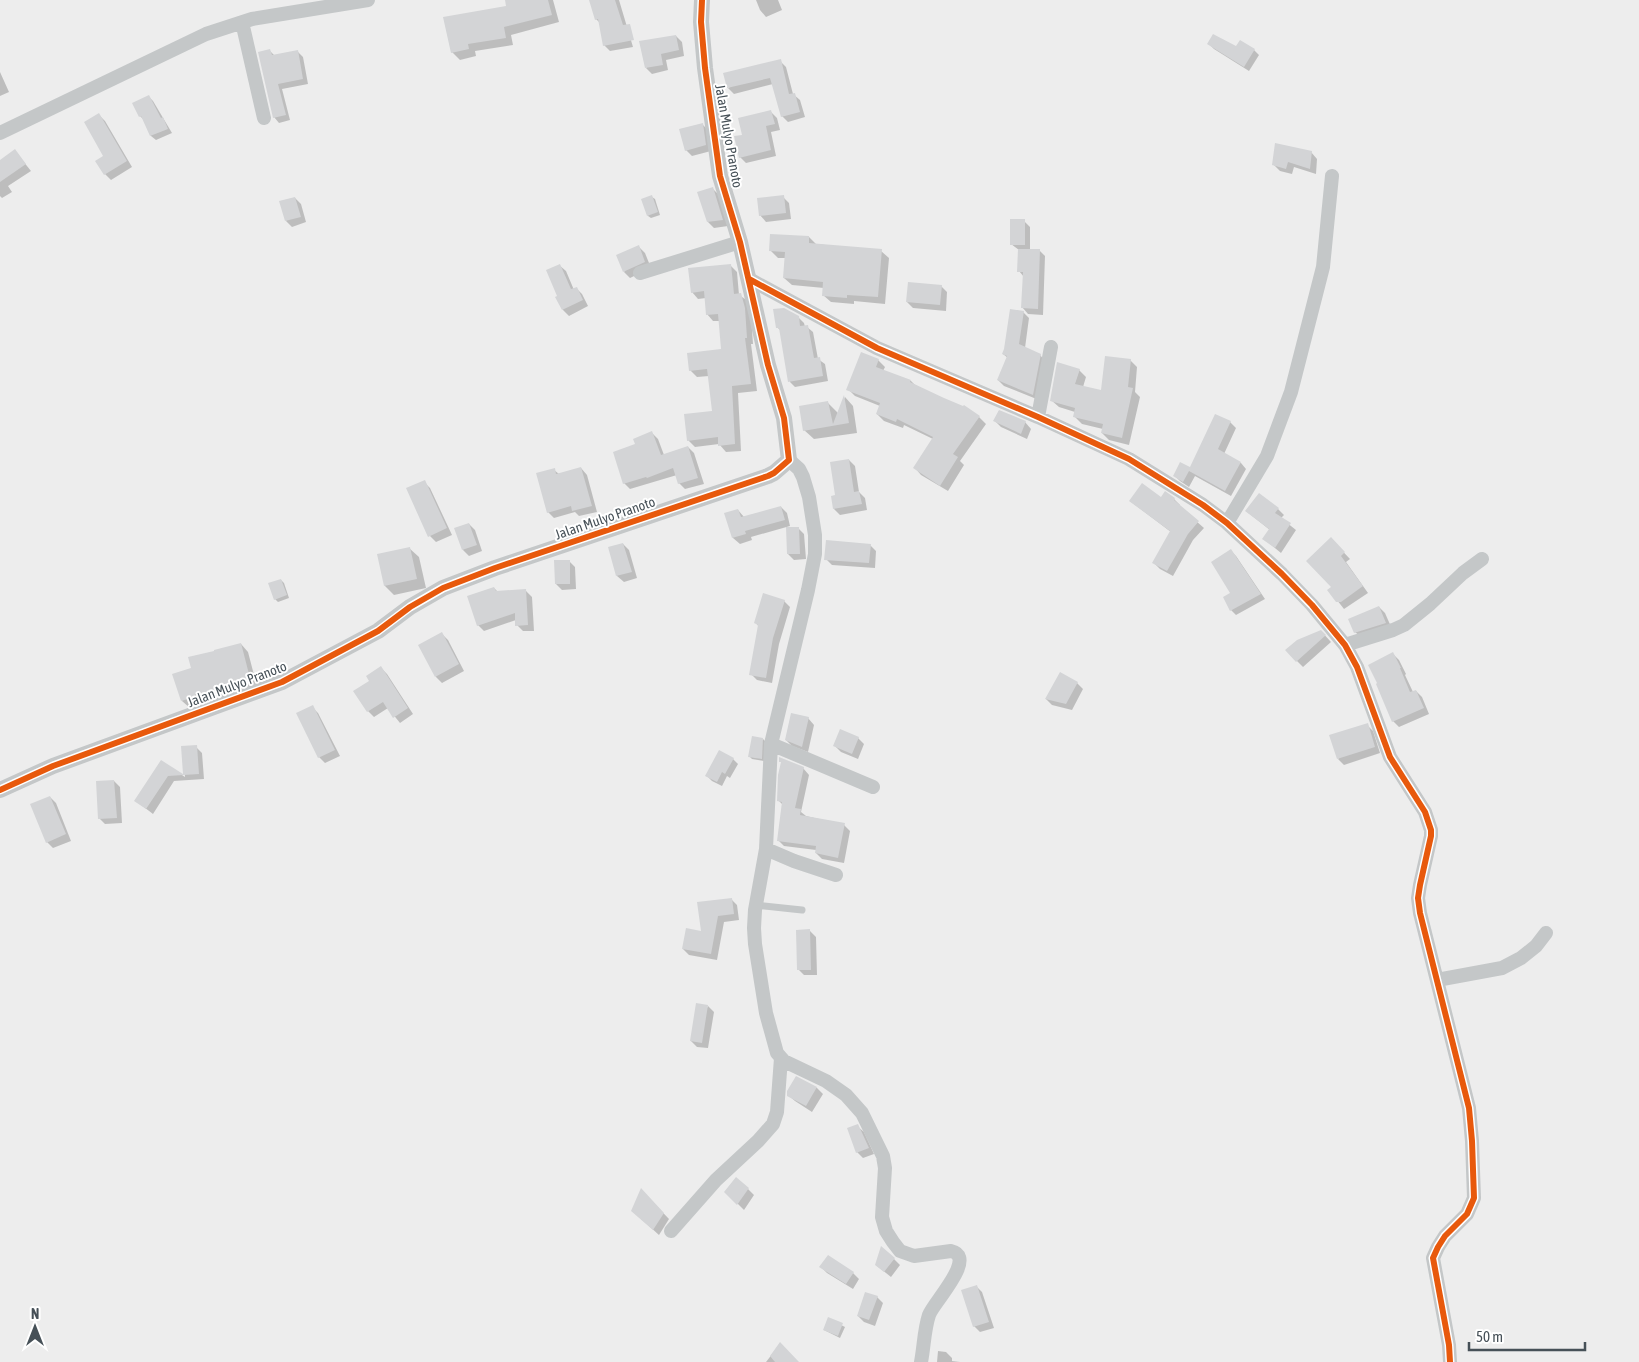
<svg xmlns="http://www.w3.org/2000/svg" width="1639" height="1362" viewBox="0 0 1639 1362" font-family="'Asap Condensed',sans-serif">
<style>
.shadow{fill:#0003}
.building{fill:#d3d4d6}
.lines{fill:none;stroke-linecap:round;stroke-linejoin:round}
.service{stroke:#c4c7c8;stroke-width:7}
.minor{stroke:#c4c7c8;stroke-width:14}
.tertiary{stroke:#c4c7c8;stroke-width:16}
.cycleway-casing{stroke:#fff;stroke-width:9}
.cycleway{stroke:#e8590c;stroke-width:6}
.labels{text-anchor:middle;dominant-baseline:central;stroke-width:4;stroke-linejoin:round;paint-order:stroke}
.street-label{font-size:14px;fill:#465057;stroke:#fff}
</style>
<rect width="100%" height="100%" fill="#ededed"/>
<!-- shadow -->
<path class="shadow" d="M 506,0 L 553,0 L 559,22 L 511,35 L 513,45 L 475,51 L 476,56 L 460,60 L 452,52 L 508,7 Z
M 590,0 L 619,0 L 633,47 L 610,51 L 604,45 L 600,23 L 596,19 Z
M 756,0 L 778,0 L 782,10 L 766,17 L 760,10 Z
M 676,36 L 682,42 L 684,56 L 666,60 L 668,70 L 652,74 L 646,68 Z
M 1209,44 L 1254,50 L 1259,55 L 1249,71 L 1214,49 Z
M 270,51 L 275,56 L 298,52 L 303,57 L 308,84 L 282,89 L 290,120 L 279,123 L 274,117 Z
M 780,61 L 786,67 L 793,94 L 800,100 L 805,117 L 788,122 L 782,116 L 773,84 L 734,94 L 728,88 Z
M 0,72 L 9,92 L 0,96 Z
M 149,97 L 153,101 L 172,133 L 156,140 L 151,136 L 145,121 L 140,116 L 134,104 Z
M 771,112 L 777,118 L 780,130 L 771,132 L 776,156 L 746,163 L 740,157 L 743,136 Z
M 99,115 L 105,121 L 132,167 L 111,180 L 105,174 Z
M 702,124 L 708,130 L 711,151 L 692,156 L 686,150 Z
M 15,151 L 31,171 L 8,186 L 12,192 L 2,198 L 0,196 L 0,161 Z
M 1311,152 L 1317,159 L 1316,174 L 1294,167 L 1292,174 L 1280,171 L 1274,165 Z
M 712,188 L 718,194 L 728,226 L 714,228 L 708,222 Z
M 652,197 L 655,199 L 660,215 L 651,218 L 648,216 Z
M 783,197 L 789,203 L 791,219 L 766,222 L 760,215 Z
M 295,198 L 301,204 L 306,222 L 292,227 L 286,221 Z
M 1024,221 L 1030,227 L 1030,250 L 1039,250 L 1045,256 L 1043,315 L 1028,314 L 1022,307 L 1024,277 L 1019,271 L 1019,250 L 1011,244 Z
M 809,237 L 816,244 L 881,251 L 889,258 L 885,304 L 854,301 L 854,304 L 831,302 L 823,295 L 824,288 L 792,285 L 784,278 L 786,258 L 778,258 L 771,251 Z
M 639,247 L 645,253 L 651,268 L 630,278 L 624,272 Z
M 559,265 L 566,271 L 574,290 L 576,288 L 582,294 L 588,306 L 569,316 L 563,310 L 559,297 Z
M 730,265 L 737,272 L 739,295 L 748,301 L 751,316 L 753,344 L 751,344 L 757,391 L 738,393 L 741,451 L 726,452 L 719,444 L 695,447 L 688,440 L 713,412 L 709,376 L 697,377 L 690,370 L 722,351 L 720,321 L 713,321 L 707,314 L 706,298 L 698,299 L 692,292 Z
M 941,286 L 947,292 L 946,311 L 913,308 L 907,302 Z
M 1023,312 L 1029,318 L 1025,348 L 1040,355 L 1046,362 L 1039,400 L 1004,386 L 998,380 L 1008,358 L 1003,354 Z
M 798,317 L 804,323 L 805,327 L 807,327 L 813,332 L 818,359 L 825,364 L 828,381 L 795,387 L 790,382 L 781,331 L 777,327 Z
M 878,360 L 885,367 L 883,371 L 911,381 L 915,385 L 979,417 L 986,424 L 960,461 L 964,465 L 948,491 L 921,475 L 915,468 L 933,439 L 904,425 L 903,428 L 884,421 L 877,414 L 880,406 L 855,396 L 848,389 Z
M 1130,360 L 1137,367 L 1135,392 L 1140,397 L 1129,445 L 1109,440 L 1102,433 L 1103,429 L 1082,424 L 1074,416 L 1075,412 L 1059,407 L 1051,400 L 1079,370 L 1086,377 L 1083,387 L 1102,392 Z
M 845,397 L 853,406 L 857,433 L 814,439 L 804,430 L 828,403 L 838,413 Z
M 999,411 L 1025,422 L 1031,429 L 1027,439 L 1001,427 L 995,421 Z
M 1230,422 L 1236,428 L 1224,454 L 1241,463 L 1246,469 L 1231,496 L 1195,476 L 1189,487 L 1180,481 L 1175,476 L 1190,469 Z
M 652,433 L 658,439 L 664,455 L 688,447 L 694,453 L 704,484 L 685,489 L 679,483 L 677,475 L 630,489 L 624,483 L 636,445 Z
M 849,460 L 855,466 L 859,492 L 865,498 L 867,510 L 840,515 L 834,509 Z
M 581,468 L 587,475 L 597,512 L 579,516 L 575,512 L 554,518 L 548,512 L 554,470 L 559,474 Z
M 424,482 L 430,488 L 452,535 L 436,542 L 430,536 Z
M 1174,499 L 1180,505 L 1179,506 L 1204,528 L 1193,540 L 1173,576 L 1160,569 L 1154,563 L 1171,532 L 1130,501 Z
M 781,507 L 787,513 L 790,526 L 751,537 L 752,540 L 740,544 L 733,538 L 726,514 L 738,510 L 744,517 Z
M 1278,509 L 1284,515 L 1281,518 L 1296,530 L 1281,553 L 1264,539 L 1270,530 L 1246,511 Z
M 469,524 L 475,530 L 482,551 L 469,556 L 463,550 Z
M 798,528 L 804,534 L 806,559 L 794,560 L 788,554 Z
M 1331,539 L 1350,559 L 1346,562 L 1368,593 L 1344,609 L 1329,590 L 1333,587 Z
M 623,544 L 629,550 L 637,578 L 624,582 L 617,576 Z
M 870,545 L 876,551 L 875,568 L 832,565 L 826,559 Z
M 409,548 L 419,557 L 426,588 L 394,595 L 385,586 L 378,555 Z
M 1231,551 L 1236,556 L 1265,599 L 1236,615 L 1231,610 Z
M 569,561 L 575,567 L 576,589 L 562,590 L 556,584 Z
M 281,580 L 284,583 L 289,598 L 278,602 L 275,599 Z
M 494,588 L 498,592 L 526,591 L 532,597 L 534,631 L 523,631 L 517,625 L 516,620 L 484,631 L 478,625 Z
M 784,601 L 790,607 L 779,644 L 772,683 L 757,680 L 751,674 L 759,627 L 756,623 Z
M 1379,607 L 1385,613 L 1392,629 L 1362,638 L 1355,632 Z
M 1321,631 L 1331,642 L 1303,667 L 1286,650 Z
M 442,634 L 448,640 L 464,671 L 442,683 L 436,677 Z
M 241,644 L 248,652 L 258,690 L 232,696 L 201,702 L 202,704 L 190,708 L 182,701 L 192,668 Z
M 1393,654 L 1399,660 L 1406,674 L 1405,675 L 1413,692 L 1416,691 L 1422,697 L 1429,714 L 1399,727 L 1393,721 Z
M 381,668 L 387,674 L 413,714 L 400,723 L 388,708 L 374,717 L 368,711 L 355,691 L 371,681 Z
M 1077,683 L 1083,689 L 1072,710 L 1052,705 L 1046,699 Z
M 312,707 L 318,713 L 340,756 L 325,763 L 319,757 Z
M 808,718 L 814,725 L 808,752 L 792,746 L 786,740 Z
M 1367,725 L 1373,731 L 1380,753 L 1344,765 L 1338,759 Z
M 858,738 L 864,744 L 858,759 L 841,752 L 835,746 Z
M 763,739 L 766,742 L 764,761 L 752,759 L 750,757 Z
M 196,747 L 202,753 L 204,779 L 174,781 L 153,814 L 136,801 L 161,761 L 185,777 L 183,748 Z
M 733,759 L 738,764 L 730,778 L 727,776 L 722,786 L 712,781 L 707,776 Z
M 780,761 L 803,768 L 809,775 L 801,812 L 806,816 L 844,825 L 850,831 L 844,863 L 822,859 L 816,853 L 816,850 L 784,846 L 778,840 L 783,805 L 778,800 L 782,763 Z
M 114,781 L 120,787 L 122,823 L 105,824 L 99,818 Z
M 50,797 L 56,803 L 71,841 L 53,848 L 47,842 Z
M 731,899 L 737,905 L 739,920 L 724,922 L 717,960 L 689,955 L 683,949 L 702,932 Z
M 810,931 L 816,937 L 817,975 L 804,975 L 798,969 Z
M 708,1006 L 714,1012 L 708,1048 L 697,1047 L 691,1041 Z
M 796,1078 L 817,1088 L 823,1094 L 812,1112 L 795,1101 L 788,1095 Z
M 857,1126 L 864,1132 L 874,1154 L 863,1158 L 857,1152 Z
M 748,1189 L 754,1195 L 744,1210 L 726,1192 Z
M 647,1196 L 669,1219 L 659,1235 L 639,1217 Z
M 828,1257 L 853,1273 L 859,1279 L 853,1289 L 827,1273 L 821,1267 Z
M 894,1259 L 900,1265 L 891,1277 L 876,1265 Z
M 976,1286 L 982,1292 L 994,1328 L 980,1332 L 974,1326 Z
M 877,1297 L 883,1303 L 875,1326 L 864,1322 L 858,1316 Z
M 829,1319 L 845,1327 L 840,1338 L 824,1330 Z
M 780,1344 L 798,1362 L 766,1362 Z
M 938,1351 L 946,1352 L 952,1358 L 952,1361 L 960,1362 L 937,1362 Z"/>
<!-- building -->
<path class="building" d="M 505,0 L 548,0 L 552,15 L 504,27 L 506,38 L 468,44 L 469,49 L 451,53 L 443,17 L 506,6 Z
M 589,0 L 615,0 L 623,25 L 630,24 L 634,40 L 603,46 L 598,19 L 595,20 Z
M 1213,34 L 1236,46 L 1240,40 L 1255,49 L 1244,67 L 1207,44 Z
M 676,35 L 679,50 L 661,54 L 663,65 L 645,68 L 639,41 Z
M 270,49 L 272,55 L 298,50 L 303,79 L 278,84 L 286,115 L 273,118 L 258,52 Z
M 781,59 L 789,94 L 795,93 L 800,112 L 781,117 L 770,78 L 727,88 L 723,73 Z
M 149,95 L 161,118 L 163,117 L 168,129 L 150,136 L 141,116 L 139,117 L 132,103 Z
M 771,110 L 775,124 L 766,126 L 771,150 L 739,158 L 734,136 L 742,135 L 738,118 Z
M 99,113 L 127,161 L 104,175 L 95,161 L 103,156 L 84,122 Z
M 703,123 L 706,145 L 685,151 L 679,129 Z
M 1275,143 L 1312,151 L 1310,169 L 1288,162 L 1286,169 L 1272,165 Z
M 15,149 L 26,164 L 0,182 L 0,160 Z
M 713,187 L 723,220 L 707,222 L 697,192 Z
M 652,195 L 658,212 L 647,216 L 641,199 Z
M 784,195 L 786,213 L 759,216 L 757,198 Z
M 295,197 L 301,217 L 285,221 L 279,201 Z
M 1010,219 L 1025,219 L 1025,245 L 1010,245 Z
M 770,234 L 809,236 L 809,243 L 882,249 L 878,297 L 847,295 L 847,298 L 822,296 L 823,282 L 783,278 L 785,252 L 769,251 Z
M 639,245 L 645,262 L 623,272 L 616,255 Z
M 1018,249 L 1040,249 L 1038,309 L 1021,308 L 1023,272 L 1017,272 Z
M 560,264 L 571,289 L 577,287 L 583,300 L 562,310 L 555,297 L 557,296 L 546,270 Z
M 731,264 L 734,294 L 741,293 L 745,308 L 747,338 L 745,338 L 751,384 L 732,386 L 735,444 L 718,446 L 718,437 L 687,441 L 684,414 L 712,411 L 707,369 L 689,371 L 687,353 L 721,349 L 718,314 L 706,315 L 704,291 L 691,293 L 688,268 Z
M 908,282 L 942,285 L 940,305 L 906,302 Z
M 784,308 L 799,316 L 800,326 L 808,325 L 814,358 L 820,357 L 823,376 L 788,382 L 779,328 L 776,328 L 773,309 Z
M 1010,309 L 1024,311 L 1019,344 L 1041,354 L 1033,395 L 997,380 L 1007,356 L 1002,354 L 1004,349 Z
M 861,352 L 879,359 L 876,367 L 911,380 L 910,382 L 944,398 L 963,406 L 964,405 L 980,416 L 953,454 L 958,457 L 940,486 L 913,468 L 933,437 L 897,419 L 896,422 L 876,414 L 880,403 L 846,390 Z
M 1105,356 L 1131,359 L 1128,387 L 1133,388 L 1122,438 L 1101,433 L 1103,424 L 1073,417 L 1075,408 L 1050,401 L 1057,362 L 1080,369 L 1075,384 L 1101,390 Z
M 844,395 L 849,423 L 803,431 L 799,406 L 828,401 L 833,424 Z
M 999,410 L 1026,421 L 1021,434 L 993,421 Z
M 1215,414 L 1231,421 L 1218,449 L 1241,462 L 1225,491 L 1189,471 L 1183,482 L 1173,476 L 1180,462 L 1190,467 Z
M 652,431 L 661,455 L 688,446 L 698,478 L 678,484 L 673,468 L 647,478 L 646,477 L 623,484 L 613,452 L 635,444 L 633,439 Z
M 849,459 L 854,492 L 859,491 L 862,504 L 833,509 L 831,496 L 835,495 L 830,462 Z
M 581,467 L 592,506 L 572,511 L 571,506 L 547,513 L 536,473 L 555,468 L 556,474 Z
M 425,480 L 447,528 L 428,537 L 406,488 Z
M 1142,483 L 1161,497 L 1165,491 L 1175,498 L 1174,500 L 1199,521 L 1188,534 L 1167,571 L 1152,563 L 1170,531 L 1129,501 Z
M 1259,493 L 1279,508 L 1275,513 L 1291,523 L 1275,548 L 1262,539 L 1269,529 L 1245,511 Z
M 781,506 L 785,520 L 745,531 L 746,534 L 732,538 L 724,513 L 738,509 L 741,517 Z
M 469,523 L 477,545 L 462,550 L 454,528 Z
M 786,527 L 799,527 L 800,554 L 787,554 Z
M 1331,537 L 1345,552 L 1341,556 L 1363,586 L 1341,602 L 1336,602 L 1327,590 L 1331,587 L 1306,561 Z
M 826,540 L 871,544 L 869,563 L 824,560 Z
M 623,543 L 632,572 L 616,576 L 608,547 Z
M 410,547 L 417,579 L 384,586 L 377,554 Z
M 1231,549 L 1261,594 L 1230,611 L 1223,597 L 1230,593 L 1211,562 Z
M 554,560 L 570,560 L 570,584 L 555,584 Z
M 281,579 L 287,595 L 274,600 L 268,583 Z
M 494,587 L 496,591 L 526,589 L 528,625 L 515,626 L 515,613 L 477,626 L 467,596 Z
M 763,593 L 785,600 L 773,638 L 766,678 L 749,675 L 758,625 L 754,623 Z
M 1379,606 L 1386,623 L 1354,633 L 1348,619 Z
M 1321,630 L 1326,635 L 1296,662 L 1285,650 L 1297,640 Z
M 442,632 L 459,664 L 435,677 L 418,645 Z
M 241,643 L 251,682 L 224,689 L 195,694 L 195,697 L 181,701 L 172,674 L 191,668 L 188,657 L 214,651 L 214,650 Z
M 1393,652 L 1401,668 L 1400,668 L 1410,692 L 1416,690 L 1424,708 L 1392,722 L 1376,684 L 1377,683 L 1368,665 Z
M 381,666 L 408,708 L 393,718 L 383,702 L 367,712 L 353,691 L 369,681 L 366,676 Z
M 1060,672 L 1078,682 L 1066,704 L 1045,699 Z
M 313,705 L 335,750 L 318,758 L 296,713 Z
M 791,713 L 809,717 L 802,747 L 785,740 Z
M 1368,723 L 1375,747 L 1337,759 L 1329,735 Z
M 840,729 L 859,737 L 852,754 L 833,746 Z
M 752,736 L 763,738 L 762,759 L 748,757 Z
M 197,745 L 199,774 L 168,776 L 146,809 L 134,801 L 161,760 L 183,774 L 181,746 Z
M 719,750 L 734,758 L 725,774 L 722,772 L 717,782 L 705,776 Z
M 779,757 L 804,767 L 795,808 L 801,809 L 800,815 L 845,823 L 838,858 L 815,853 L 816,846 L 777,841 L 782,802 L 777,801 L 778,775 L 781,762 L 779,762 Z
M 114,780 L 117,818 L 98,819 L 96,781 Z
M 50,796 L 66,834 L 46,843 L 30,804 Z
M 732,898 L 734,914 L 718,916 L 711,954 L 682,949 L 686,928 L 701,931 L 697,902 Z
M 810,929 L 811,970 L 797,970 L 796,930 Z
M 696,1003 L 708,1005 L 702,1043 L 690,1041 Z
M 796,1076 L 817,1087 L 806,1106 L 787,1096 L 787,1091 Z
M 858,1124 L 869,1148 L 856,1153 L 847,1128 Z
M 736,1177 L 749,1188 L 737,1205 L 724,1192 Z
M 641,1188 L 664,1213 L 653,1230 L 631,1211 Z
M 881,1246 L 895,1258 L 884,1272 L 875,1265 Z
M 828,1255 L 854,1272 L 846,1284 L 819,1267 Z
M 977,1285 L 989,1322 L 973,1327 L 961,1290 Z
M 865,1292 L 878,1296 L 869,1320 L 857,1316 Z
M 828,1317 L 843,1323 L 838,1336 L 823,1330 Z
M 780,1342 L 799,1362 L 775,1362 L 770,1356 Z"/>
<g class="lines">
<!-- service -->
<path class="service" d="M 756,905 L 802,910"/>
<!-- minor -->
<path class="minor" d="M 242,22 L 264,118
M 0,133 L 206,34 L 252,19 L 368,0
M 640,273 L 740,242
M 749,279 L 877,348 L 1038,417 L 1129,459 L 1203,505 L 1227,523 L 1282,574 L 1312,605 L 1345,645 L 1357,667 L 1390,757 L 1425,812 L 1431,830 L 1431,836 L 1420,885 L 1418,898 L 1420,913 L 1469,1108 L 1472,1141 L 1474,1198 L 1467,1214 L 1445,1236 L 1438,1247 L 1433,1258 L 1449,1345 L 1450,1362
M 1038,417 L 1051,347
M 789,460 L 799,469 L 803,477 L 809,497 L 815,535 L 815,554 L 808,590 L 771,744 L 766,849 L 755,910 L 754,928 L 755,944 L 766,1013 L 777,1053 L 784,1061 L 826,1081 L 846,1095 L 862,1113 L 883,1156 L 885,1168 L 882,1217 L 886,1231 L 893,1242 L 900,1251 L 914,1256 L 951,1251 C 978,1257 933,1303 929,1315 C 924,1330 924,1347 921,1362
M 1227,523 L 1267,456 L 1291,392 L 1323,267 L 1332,176
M 1345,645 L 1393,630 L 1404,625 L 1430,604 L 1463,573 L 1482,559
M 771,744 L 873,787
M 766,849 L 794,861 L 836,875
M 1437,980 L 1502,968 L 1521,958 L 1536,946 L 1546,933
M 671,1231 L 716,1180 L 758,1141 L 773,1124 L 777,1112 L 781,1058"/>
<!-- tertiary -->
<path class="tertiary" d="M 0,790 L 53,766 L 282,682 L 378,631 L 410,607 L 443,588 L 495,568 L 768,476 L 774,473 L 789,460 L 784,418 L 768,365 L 740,242 L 720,176 L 705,68 L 701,22 L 702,0"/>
<defs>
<path id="cycleway" d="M 749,279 L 877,348 L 1038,417 L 1129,459 L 1203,505 L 1227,523 L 1282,574 L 1312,605 L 1345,645 L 1357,667 L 1390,757 L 1425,812 L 1431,830 L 1431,836 L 1420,885 L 1418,898 L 1420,913 L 1469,1108 L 1472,1141 L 1474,1198 L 1467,1214 L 1445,1236 L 1438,1247 L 1433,1258 L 1449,1345 L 1450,1362
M 0,790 L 53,766 L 282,682 L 378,631 L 410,607 L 443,588 L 495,568 L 768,476 L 774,473 L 789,460 L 784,418 L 768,365 L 740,242 L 720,176 L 705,68 L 701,22 L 702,0"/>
</defs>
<!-- cycleway casing -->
<use href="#cycleway" class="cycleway-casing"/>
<!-- cycleway -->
<use href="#cycleway" class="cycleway"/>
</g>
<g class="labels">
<!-- street labels -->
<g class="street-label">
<text transform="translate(729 136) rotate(80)">Jalan Mulyo Pranoto</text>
<text transform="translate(605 518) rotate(-19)">Jalan Mulyo Pranoto</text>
<text transform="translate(237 684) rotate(-21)">Jalan Mulyo Pranoto</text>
</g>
</g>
<!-- north arrow -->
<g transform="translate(35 1327)" stroke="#ffffff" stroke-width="4" paint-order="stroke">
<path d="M0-4L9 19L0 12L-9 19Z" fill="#465057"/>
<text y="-8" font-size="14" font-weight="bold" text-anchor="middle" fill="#465057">N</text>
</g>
<!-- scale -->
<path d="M1469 1342v8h116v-8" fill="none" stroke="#465057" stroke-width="2.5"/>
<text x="1476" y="1342" font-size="15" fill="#465057" stroke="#ffffff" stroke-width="4" paint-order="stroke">50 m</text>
</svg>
